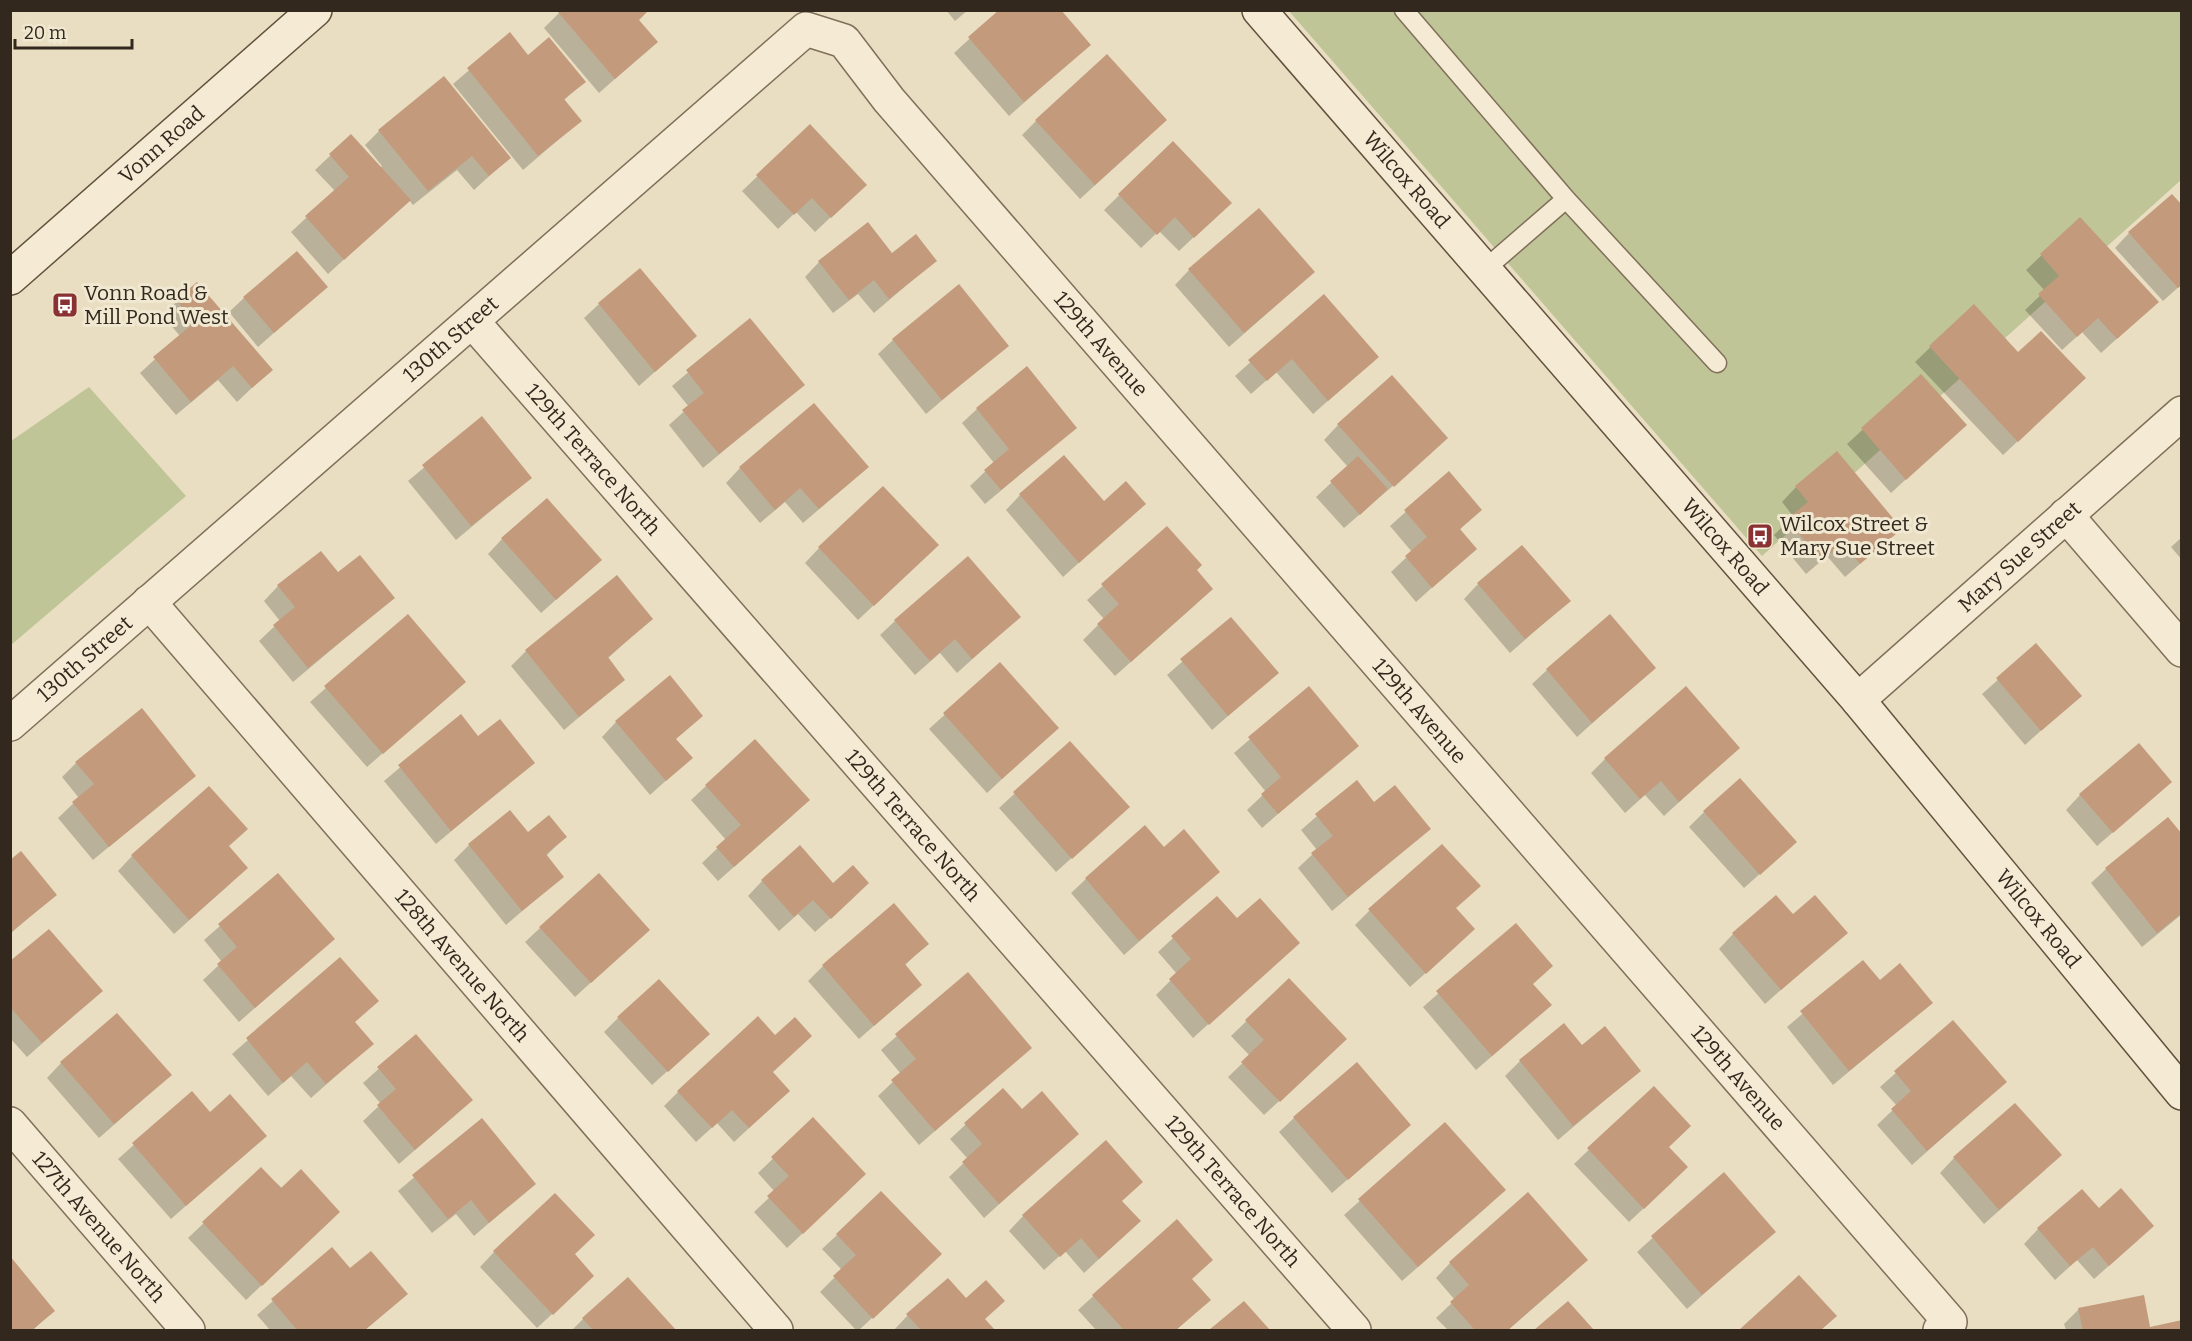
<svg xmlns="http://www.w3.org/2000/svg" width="2192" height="1341" viewBox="0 0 2192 1341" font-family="Bitter,serif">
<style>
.green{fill:#bfc597}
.shadow{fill:#0003}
.building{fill:#c39a7b}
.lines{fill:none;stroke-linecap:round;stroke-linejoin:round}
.lane-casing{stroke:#806f5b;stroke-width:21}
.street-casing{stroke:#806f5b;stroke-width:36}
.secondary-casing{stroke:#62513e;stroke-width:36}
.lane{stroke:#f5ebd4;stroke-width:18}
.street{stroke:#f5ebd4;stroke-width:33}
.secondary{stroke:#f5ebd4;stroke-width:33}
.labels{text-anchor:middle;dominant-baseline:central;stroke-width:6;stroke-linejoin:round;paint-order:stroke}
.street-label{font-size:21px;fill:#32281e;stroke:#f1e8d1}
.poi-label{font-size:21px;fill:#32281e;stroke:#f1e8d1;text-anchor:start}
</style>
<rect width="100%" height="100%" fill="#e9dec2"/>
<!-- green -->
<path class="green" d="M 1289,11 L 2181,11 L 2181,180 L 1762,556 Z
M 89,387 L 186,496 L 11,645 L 11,441 Z"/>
<!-- shadow -->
<path class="shadow" d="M 562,10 L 638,21 L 641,56 L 599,93 L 544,28 Z
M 946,10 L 968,10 L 955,21 Z
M 1001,10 L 1074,59 L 1009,116 L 954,53 Z
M 510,35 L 528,57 L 584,82 L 563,101 L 580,121 L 523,170 L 453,84 Z
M 1036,121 L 1150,135 L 1080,199 L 1022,135 Z
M 810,126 L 850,199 L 815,232 L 796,212 L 778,229 L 742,191 Z
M 379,131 L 509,158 L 474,190 L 457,170 L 413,205 L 409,200 L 328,274 L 291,232 L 335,191 L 315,170 L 351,136 L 380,168 L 382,166 L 365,145 Z
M 1173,143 L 1215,217 L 1179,251 L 1159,231 L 1141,248 L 1104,210 Z
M 2080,219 L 2142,316 L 2101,353 L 2082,332 L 2062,350 L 2025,310 L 2045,291 L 2026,270 Z
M 2129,233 L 2182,284 L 2163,301 L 2115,248 Z
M 891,255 L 935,261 L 874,313 L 858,294 L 833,313 L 805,277 L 819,262 Z
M 1189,270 L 1298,286 L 1229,347 L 1175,285 Z
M 326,287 L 258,347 L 229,312 L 244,298 Z
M 1324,296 L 1362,371 L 1313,414 L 1276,372 L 1251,394 L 1235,376 Z
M 177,301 L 271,370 L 237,402 L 218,380 L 176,415 L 140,373 L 180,336 L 163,316 Z
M 599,304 L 695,336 L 639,386 L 584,318 Z
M 1973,306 L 2018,354 L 2069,393 L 2003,455 L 1915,362 Z
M 750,320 L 803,385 L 703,468 L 669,425 L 689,407 L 672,386 Z
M 893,340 L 1006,346 L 926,414 L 878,354 Z
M 1921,376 L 1965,425 L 1891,493 L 1847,444 Z
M 977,409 L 1075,428 L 985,504 L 970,486 L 994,463 L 962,423 Z
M 482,419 L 530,478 L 456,540 L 408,481 Z
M 1338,425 L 1431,453 L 1344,528 L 1316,497 L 1348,467 L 1324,440 Z
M 740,468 L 852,481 L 803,523 L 785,502 L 760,523 L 726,483 Z
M 1449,473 L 1480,510 L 1459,530 L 1475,549 L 1416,602 L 1391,572 L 1412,552 L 1390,526 Z
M 1796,487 L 1900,529 L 1845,577 L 1827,556 L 1806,574 L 1774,535 L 1793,516 L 1782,502 Z
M 1020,495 L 1104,503 L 1144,504 L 1063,577 L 1006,510 Z
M 1167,528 L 1196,604 L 1115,676 L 1083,640 L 1104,619 L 1087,600 Z
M 2182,537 L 2182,560 L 2171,547 Z
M 502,539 L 585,574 L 541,613 L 488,554 Z
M 819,548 L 922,560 L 858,620 L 805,563 Z
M 1478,584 L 1569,601 L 1510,653 L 1464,599 Z
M 278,586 L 393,598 L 293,682 L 259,641 L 280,621 L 264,601 Z
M 408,616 L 464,682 L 367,767 L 310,702 Z
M 1019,617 L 957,673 L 940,653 L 915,675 L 880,635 L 895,621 Z
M 651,619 L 607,659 L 623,680 L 564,730 L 511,666 L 526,651 Z
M 1231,619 L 1277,673 L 1212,730 L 1167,675 Z
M 2036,646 L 2079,696 L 2025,745 L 1982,694 Z
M 1000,664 L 1057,728 L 987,793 L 929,729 Z
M 1654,668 L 1577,737 L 1532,684 L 1547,670 Z
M 1309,688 L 1357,745 L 1262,828 L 1247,810 L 1266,792 L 1234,753 Z
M 461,716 L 478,738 L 533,763 L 436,844 L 384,781 Z
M 616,722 L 675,740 L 691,758 L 650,795 L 602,737 Z
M 1070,743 L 1113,821 L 1056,872 L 999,808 Z
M 1738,748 L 1664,816 L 1645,795 L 1625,813 L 1591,773 L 1605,759 Z
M 76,763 L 194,776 L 93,860 L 58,818 L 79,798 L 62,777 Z
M 1356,782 L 1374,804 L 1429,829 L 1332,911 L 1298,868 L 1317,850 L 1301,830 Z
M 706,786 L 793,815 L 718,881 L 702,863 L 726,840 L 691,800 Z
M 2080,795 L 2155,796 L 2097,846 L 2066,810 Z
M 1704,812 L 1780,856 L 1744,888 L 1689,827 Z
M 528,834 L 565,837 L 546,856 L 562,877 L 506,925 L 454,860 L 469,845 Z
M 2182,836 L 2182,914 L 2142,947 L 2091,883 L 2106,869 Z
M 227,847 L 231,883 L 174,934 L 118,871 L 132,856 Z
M 1164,849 L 1218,872 L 1124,955 L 1071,893 L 1086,879 Z
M 10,862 L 55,895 L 10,934 Z
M 278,875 L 333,939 L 239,1022 L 203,980 L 222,962 L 204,940 Z
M 762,881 L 833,885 L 853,898 L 815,932 L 798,914 L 779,931 L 748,896 Z
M 1216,898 L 1237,920 L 1298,943 L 1193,1038 L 1156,995 L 1177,974 L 1158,952 Z
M 1455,909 L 1458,944 L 1410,987 L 1355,925 L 1369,911 Z
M 1793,916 L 1846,933 L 1765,1004 L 1719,949 L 1733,934 Z
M 1516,925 L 1532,985 L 1535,1019 L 1476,1070 L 1423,1007 Z
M 540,928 L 633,944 L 575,997 L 525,942 Z
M 927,944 L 904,966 L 920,985 L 859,1039 L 808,981 L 823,966 Z
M 340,959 L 354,1023 L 372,1044 L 311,1098 L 291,1076 L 268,1096 L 232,1054 Z
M 1863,962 L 1879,982 L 1931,1003 L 1833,1085 L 1787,1027 Z
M 10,963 L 101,991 L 27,1057 L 10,1038 Z
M 967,974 L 1030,1048 L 919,1145 L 878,1096 L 901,1074 L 881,1050 Z
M 1289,980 L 1331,1053 L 1264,1115 L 1228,1077 L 1250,1056 L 1231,1036 Z
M 618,1018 L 693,1048 L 652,1085 L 604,1032 Z
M 1953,1022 L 2005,1082 L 1912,1165 L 1877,1125 L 1897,1106 L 1880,1087 Z
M 415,1036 L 456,1114 L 399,1164 L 363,1121 L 381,1104 L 363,1083 Z
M 1582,1047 L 1639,1071 L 1558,1140 L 1505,1076 L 1520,1061 Z
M 61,1063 L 155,1089 L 99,1138 L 47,1078 Z
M 771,1073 L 773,1106 L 734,1142 L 717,1123 L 696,1142 L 664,1106 L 678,1092 Z
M 1653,1088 L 1667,1147 L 1672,1182 L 1629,1222 L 1574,1164 Z
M 1003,1090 L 1022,1111 L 1077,1134 L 984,1218 L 949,1177 L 968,1159 L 950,1139 Z
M 192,1093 L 210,1114 L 265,1136 L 171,1219 L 118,1159 Z
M 1294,1118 L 1394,1139 L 1332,1193 L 1279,1132 Z
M 482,1120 L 534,1184 L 474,1236 L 456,1214 L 432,1233 L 398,1191 Z
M 813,1120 L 850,1189 L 787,1248 L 754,1212 L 775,1192 L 758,1173 Z
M 1445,1124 L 1489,1205 L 1402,1281 L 1344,1215 Z
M 1954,1158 L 2045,1170 L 1984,1224 L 1940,1173 Z
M 261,1169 L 324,1226 L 246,1300 L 188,1238 Z
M 1723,1174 L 1773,1232 L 1687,1309 L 1637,1252 Z
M 1121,1202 L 1124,1236 L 1084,1273 L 1065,1251 L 1044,1270 L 1009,1231 L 1023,1216 Z
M 1176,1221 L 1191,1280 L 1194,1314 L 1176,1330 L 1096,1330 L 1078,1310 Z
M 2038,1229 L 2138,1240 L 2094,1279 L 2077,1260 L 2055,1280 L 2024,1244 Z
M 837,1235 L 925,1269 L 859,1330 L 856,1330 L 820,1292 L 842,1270 L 822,1249 Z
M 332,1249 L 350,1270 L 406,1294 L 365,1330 L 270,1330 L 257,1315 Z
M 494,1252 L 573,1255 L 578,1290 L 537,1328 L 480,1267 Z
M 10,1258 L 53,1311 L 33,1330 L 10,1330 Z
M 1450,1263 L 1572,1274 L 1508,1330 L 1448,1330 L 1436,1318 L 1455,1300 L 1436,1278 Z
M 1798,1277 L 1835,1316 L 1820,1330 L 1742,1330 Z
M 628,1279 L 674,1330 L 572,1330 L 583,1319 Z
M 1244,1303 L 1268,1330 L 1211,1330 Z
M 1568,1303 L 1592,1330 L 1537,1330 Z
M 2079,1309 L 2148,1328 L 2181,1322 L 2182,1330 L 2066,1330 L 2064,1324 Z
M 908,1315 L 983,1320 L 993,1330 L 894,1330 Z"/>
<!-- building -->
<path class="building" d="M 560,10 L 649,10 L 639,20 L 658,42 L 615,79 L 558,12 Z
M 999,10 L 1061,10 L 1091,45 L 1024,102 L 968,37 Z
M 510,32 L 528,55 L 549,37 L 586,82 L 564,99 L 582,121 L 538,156 L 467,68 Z
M 1107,54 L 1167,120 L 1095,185 L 1035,120 Z
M 444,76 L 511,158 L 489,176 L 472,156 L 428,191 L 378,130 Z
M 810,124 L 867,185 L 831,218 L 812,198 L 794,215 L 756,175 Z
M 351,134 L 411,200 L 344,260 L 305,216 L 349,177 L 329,154 Z
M 1173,141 L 1232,203 L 1194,238 L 1175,217 L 1157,235 L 1118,194 Z
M 2172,194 L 2182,205 L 2182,285 L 2178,288 L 2128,232 Z
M 1259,208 L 1315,272 L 1244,333 L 1188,269 Z
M 2080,217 L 2159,302 L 2117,339 L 2098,318 L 2077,337 L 2038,294 L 2059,276 L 2040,254 Z
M 868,222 L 892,253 L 916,234 L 937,261 L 889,299 L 874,280 L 849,300 L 818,261 Z
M 297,251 L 328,287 L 274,333 L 243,297 Z
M 640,268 L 697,336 L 655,372 L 598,303 Z
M 197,282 L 273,370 L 252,388 L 233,366 L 191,402 L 153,357 L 195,322 L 176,300 Z
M 959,284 L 1009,346 L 942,400 L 892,339 Z
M 1324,294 L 1379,357 L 1328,401 L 1292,359 L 1267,381 L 1248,360 Z
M 1974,304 L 2018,352 L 2041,331 L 2086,378 L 2018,442 L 1929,346 Z
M 750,318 L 805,385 L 719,454 L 682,410 L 704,393 L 686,370 Z
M 1027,366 L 1077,428 L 1001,490 L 984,470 L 1009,449 L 976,408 Z
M 1921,374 L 1967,425 L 1906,480 L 1861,428 Z
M 1392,375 L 1448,438 L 1394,487 L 1337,424 Z
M 814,403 L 869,467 L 819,509 L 800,488 L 775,510 L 739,467 Z
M 482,416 L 532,478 L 471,526 L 422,465 Z
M 1837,451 L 1902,529 L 1860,564 L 1843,543 L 1821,561 L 1787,519 L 1808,502 L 1795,486 Z
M 1064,455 L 1104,501 L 1126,481 L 1146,504 L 1079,563 L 1019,494 Z
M 1358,456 L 1388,489 L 1360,515 L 1330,481 Z
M 1449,471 L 1482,510 L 1460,529 L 1477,549 L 1432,588 L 1405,556 L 1427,537 L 1404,510 Z
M 883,486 L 939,545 L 874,606 L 818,547 Z
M 547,498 L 602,560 L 556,600 L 501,538 Z
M 1167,526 L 1202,565 L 1197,570 L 1213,589 L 1131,662 L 1097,624 L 1119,604 L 1101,584 Z
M 1522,545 L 1571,601 L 1525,639 L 1477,583 Z
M 321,551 L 338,572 L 360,555 L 395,598 L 308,668 L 273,625 L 295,607 L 277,585 Z
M 968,556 L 1021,617 L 972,659 L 955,639 L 930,661 L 894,620 Z
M 617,575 L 653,619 L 608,657 L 625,680 L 579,717 L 525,650 Z
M 408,614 L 466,682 L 383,754 L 324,686 Z
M 1610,614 L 1656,668 L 1592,723 L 1546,669 Z
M 1231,617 L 1279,673 L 1228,716 L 1180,659 Z
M 2036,643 L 2082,696 L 2041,731 L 1996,678 Z
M 1000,662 L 1059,728 L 1002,779 L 943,713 Z
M 670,675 L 703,716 L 676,739 L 693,758 L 666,781 L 615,721 Z
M 1309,686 L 1359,746 L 1278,814 L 1261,794 L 1281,777 L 1248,737 Z
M 1686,686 L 1740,748 L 1679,802 L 1661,781 L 1640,799 L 1604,758 Z
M 142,708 L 196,776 L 109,847 L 72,802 L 94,784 L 75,762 Z
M 461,714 L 478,736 L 500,719 L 535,763 L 451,831 L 398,765 Z
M 755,739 L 810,800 L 734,867 L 716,847 L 741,825 L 705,785 Z
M 1070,741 L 1130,807 L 1072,859 L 1013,792 Z
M 2139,743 L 2172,782 L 2113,833 L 2079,794 Z
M 1740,778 L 1797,842 L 1760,875 L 1703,811 Z
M 1357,780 L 1374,802 L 1395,785 L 1431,829 L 1348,897 L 1311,853 L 1333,836 L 1315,814 Z
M 209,786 L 248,829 L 229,846 L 248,868 L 189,920 L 131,855 Z
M 510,810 L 528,832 L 549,815 L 567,837 L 546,854 L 564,877 L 522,911 L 468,844 Z
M 2168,817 L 2182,834 L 2182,913 L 2157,933 L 2105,868 Z
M 1145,825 L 1164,847 L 1184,829 L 1220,872 L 1139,941 L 1085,878 Z
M 1442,844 L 1481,886 L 1456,908 L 1475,929 L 1426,974 L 1368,909 Z
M 800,845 L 833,883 L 853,865 L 869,883 L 831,919 L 813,900 L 794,917 L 761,880 Z
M 21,851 L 57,895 L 10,933 L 10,860 Z
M 278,873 L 335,939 L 255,1008 L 217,964 L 237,947 L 218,924 Z
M 599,873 L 650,930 L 591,983 L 539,927 Z
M 1776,895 L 1793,914 L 1815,895 L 1848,933 L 1781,990 L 1732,933 Z
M 1217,896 L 1237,918 L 1260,898 L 1300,943 L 1209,1025 L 1169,979 L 1191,959 L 1171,936 Z
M 894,903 L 929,944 L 905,964 L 922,985 L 874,1026 L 822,965 Z
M 1516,923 L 1553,966 L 1533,984 L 1552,1005 L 1492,1056 L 1436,991 Z
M 49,929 L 103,991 L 42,1043 L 10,1007 L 10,961 Z
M 340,957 L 379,1001 L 355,1022 L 374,1044 L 326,1084 L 307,1062 L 283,1083 L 246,1038 Z
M 1863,960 L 1880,980 L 1900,963 L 1933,1003 L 1849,1071 L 1800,1011 Z
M 968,972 L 1032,1048 L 935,1131 L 891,1080 L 916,1059 L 895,1034 Z
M 1289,978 L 1347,1039 L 1280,1102 L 1241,1062 L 1264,1040 L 1245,1020 Z
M 659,979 L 710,1034 L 668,1072 L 617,1017 Z
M 117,1013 L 172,1075 L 114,1124 L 60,1062 Z
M 758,1016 L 775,1035 L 795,1017 L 812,1036 L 773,1072 L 790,1091 L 749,1128 L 732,1110 L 712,1128 L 677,1091 Z
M 1953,1020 L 2007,1082 L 1927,1151 L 1891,1109 L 1911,1091 L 1894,1071 Z
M 1564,1023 L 1582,1045 L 1605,1026 L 1641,1071 L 1573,1126 L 1519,1060 Z
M 416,1034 L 473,1100 L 415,1150 L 377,1105 L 396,1089 L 377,1067 Z
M 1357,1062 L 1411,1125 L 1348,1180 L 1293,1117 Z
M 1654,1086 L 1691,1126 L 1669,1147 L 1688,1167 L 1644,1209 L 1587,1148 Z
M 1003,1088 L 1022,1109 L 1042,1091 L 1079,1134 L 999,1204 L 962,1162 L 982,1144 L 964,1123 Z
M 192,1091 L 210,1112 L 230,1094 L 267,1136 L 186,1206 L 132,1143 Z
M 2015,1103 L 2062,1155 L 1999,1210 L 1953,1157 Z
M 813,1117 L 866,1174 L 803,1234 L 767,1196 L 789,1176 L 771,1157 Z
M 482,1118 L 536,1184 L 489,1223 L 471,1200 L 448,1219 L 412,1175 Z
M 1445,1122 L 1506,1190 L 1418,1267 L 1358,1199 Z
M 1106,1140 L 1143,1182 L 1122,1201 L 1141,1221 L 1099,1259 L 1081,1238 L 1060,1257 L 1022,1215 Z
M 261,1167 L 281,1188 L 301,1169 L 340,1212 L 262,1286 L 202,1222 Z
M 1724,1172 L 1776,1232 L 1702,1295 L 1651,1236 Z
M 2121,1188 L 2154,1226 L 2109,1266 L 2093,1247 L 2070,1266 L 2037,1228 L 2082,1189 L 2099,1208 Z
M 881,1191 L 942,1254 L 873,1319 L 833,1276 L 856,1255 L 836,1234 Z
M 1528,1192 L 1588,1260 L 1508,1330 L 1475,1330 L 1450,1302 L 1469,1285 L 1449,1262 Z
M 555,1193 L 595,1235 L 575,1254 L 594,1276 L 553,1315 L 493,1251 Z
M 1177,1219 L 1213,1260 L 1192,1279 L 1211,1300 L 1176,1330 L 1124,1330 L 1092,1295 Z
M 332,1247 L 350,1268 L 371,1251 L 408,1294 L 365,1330 L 297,1330 L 271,1299 Z
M 10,1256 L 55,1311 L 32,1330 L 10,1330 Z
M 1799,1275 L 1837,1316 L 1821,1330 L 1739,1330 Z
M 628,1277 L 676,1330 L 593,1330 L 582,1318 Z
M 948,1278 L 966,1298 L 986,1280 L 1005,1301 L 985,1319 L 995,1330 L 921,1330 L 906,1314 Z
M 2144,1295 L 2150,1327 L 2182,1320 L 2182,1330 L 2083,1330 L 2078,1308 Z
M 1244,1301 L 1270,1330 L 1209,1330 Z
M 1568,1301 L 1594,1330 L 1534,1330 Z"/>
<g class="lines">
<defs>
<path id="lane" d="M 1404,10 L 1566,199 L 1717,363
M 1484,270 L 1566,199"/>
<g id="street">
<path id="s1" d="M 472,321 L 1354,1330"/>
<path d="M 2066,515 L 2182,650"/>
<path id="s2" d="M 149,602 L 776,1330"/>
<path id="s3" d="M 1858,700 L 2182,413"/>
<path id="s4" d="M 10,724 L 806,29 L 844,41 L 889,100 L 1950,1322 L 1940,1330"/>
<path id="s5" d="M 10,1124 L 188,1330"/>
</g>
<g id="secondary">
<path id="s6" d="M 1259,10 L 1858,700 L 2182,1093"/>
<path id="s7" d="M 10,278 L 315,10"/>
</g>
</defs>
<!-- lane casing -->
<use href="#lane" class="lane-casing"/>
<!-- street casing -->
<use href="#street" class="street-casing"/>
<!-- secondary casing -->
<use href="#secondary" class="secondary-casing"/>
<!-- lane -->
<use href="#lane" class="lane"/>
<!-- street -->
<use href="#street" class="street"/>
<!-- secondary -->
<use href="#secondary" class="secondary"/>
</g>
<!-- icons -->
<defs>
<symbol id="bus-square" viewBox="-11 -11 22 22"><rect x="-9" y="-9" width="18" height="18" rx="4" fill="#893231" stroke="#f1e8d1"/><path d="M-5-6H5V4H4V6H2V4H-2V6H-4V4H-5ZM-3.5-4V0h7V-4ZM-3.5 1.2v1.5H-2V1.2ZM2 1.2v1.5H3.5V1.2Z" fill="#fff"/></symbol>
</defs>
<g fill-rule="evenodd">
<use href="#bus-square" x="50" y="290" width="30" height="30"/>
<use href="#bus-square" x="1745" y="521" width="30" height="30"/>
</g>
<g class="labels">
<!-- street labels -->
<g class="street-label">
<text stroke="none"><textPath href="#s7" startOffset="202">Vonn Road</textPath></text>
<text stroke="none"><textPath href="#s6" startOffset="225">Wilcox Road</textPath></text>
<text stroke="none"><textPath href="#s4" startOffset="585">130th Street</textPath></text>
<text stroke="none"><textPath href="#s4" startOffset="1494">129th Avenue</textPath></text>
<text stroke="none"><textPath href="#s1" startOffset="184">129th Terrace North</textPath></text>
<text stroke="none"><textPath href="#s6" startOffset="711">Wilcox Road</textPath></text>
<text stroke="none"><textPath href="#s3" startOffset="216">Mary Sue Street</textPath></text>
<text stroke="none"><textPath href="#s4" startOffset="99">130th Street</textPath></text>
<text stroke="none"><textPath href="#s4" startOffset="1980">129th Avenue</textPath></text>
<text stroke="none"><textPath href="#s1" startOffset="670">129th Terrace North</textPath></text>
<text stroke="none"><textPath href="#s6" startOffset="1197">Wilcox Road</textPath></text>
<text stroke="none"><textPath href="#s2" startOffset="480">128th Avenue North</textPath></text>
<text stroke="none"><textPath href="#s4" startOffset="2466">129th Avenue</textPath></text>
<text stroke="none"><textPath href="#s1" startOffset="1156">129th Terrace North</textPath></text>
<text stroke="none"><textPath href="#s5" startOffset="136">127th Avenue North</textPath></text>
</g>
<!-- poi labels -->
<g class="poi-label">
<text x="84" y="293">Vonn Road &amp;<tspan x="84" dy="24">Mill Pond West</tspan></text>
<text x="1780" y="524">Wilcox Street &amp;<tspan x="1780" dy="24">Mary Sue Street</tspan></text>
</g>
</g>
<!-- border -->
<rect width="2192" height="1341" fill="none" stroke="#32281e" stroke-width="24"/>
<!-- scale -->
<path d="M15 39v9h117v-9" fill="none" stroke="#32281e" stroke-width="3"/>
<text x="24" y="39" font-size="18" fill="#32281e" stroke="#f1e8d1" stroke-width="4.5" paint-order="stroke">20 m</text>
</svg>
